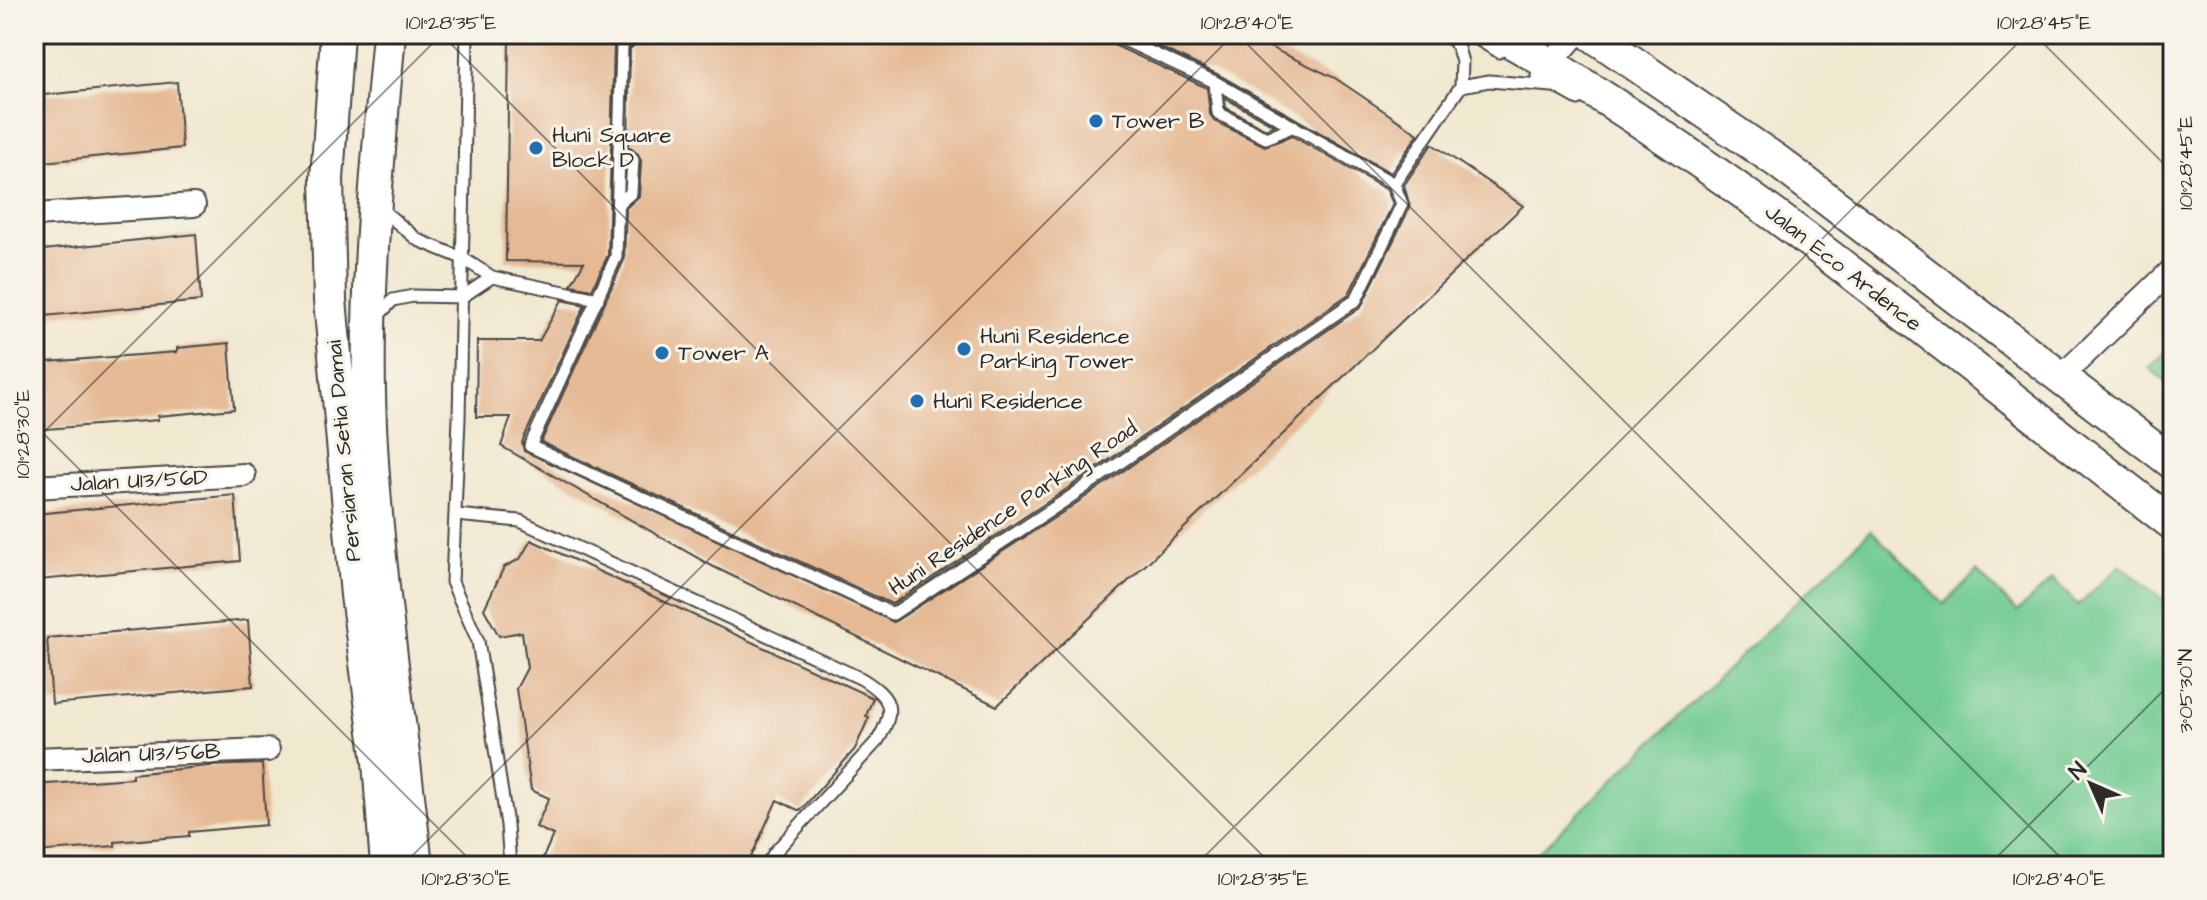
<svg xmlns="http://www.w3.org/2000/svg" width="2207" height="900" viewBox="0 0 2207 900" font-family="'Architects Daughter',sans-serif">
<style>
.green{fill:#71cb92;stroke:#4e7b5e;stroke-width:2}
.building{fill:#e5b994}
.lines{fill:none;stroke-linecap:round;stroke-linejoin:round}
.lane-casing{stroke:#494744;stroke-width:15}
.street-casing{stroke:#494744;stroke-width:26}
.secondary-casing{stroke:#494744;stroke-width:36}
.lane{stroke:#fff;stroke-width:11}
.street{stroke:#fff;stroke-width:22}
.secondary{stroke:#fff;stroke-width:32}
.ticks{fill:none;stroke:#2b2b2b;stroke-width:2;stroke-opacity:0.45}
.poi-dot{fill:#1f6fb2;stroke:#f7f3e8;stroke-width:3}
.labels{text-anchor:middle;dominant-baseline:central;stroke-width:6;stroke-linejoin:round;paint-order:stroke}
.poi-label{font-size:22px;fill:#2b2b2b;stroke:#f7f3e8;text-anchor:start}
.street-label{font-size:22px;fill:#2b2b2b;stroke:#f7f3e8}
.neatline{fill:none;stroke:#2b2b2b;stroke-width:3}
.ticks-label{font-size:20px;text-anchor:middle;fill:#2b2b2b}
</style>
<rect width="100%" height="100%" fill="#f7f3e8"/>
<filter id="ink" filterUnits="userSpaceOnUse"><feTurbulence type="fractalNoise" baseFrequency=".0125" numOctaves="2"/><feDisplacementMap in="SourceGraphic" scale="16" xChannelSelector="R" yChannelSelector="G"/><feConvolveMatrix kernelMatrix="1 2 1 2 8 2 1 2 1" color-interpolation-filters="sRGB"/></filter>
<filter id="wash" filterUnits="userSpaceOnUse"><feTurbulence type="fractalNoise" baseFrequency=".006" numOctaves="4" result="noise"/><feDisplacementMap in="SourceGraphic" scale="32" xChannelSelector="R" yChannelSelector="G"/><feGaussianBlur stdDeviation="1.8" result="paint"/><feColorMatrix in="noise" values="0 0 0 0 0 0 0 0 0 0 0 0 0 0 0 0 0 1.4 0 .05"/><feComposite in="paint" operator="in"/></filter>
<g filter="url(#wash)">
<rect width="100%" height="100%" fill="#f1e8d0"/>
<!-- green -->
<path class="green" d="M 2173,345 L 2173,388 L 2149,368 Z
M 1871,530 L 1944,604 L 1977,571 L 2017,612 L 2053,579 L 2078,605 L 2120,565 L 2173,607 L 2173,866 L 1524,866 Z"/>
<g id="blocks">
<!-- building -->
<path class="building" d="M 509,34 L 622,34 L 614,45 L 608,255 L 592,289 L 571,285 L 584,262 L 506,261 Z
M 643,34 L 1103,34 L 1107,42 L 1207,88 L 1210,114 L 1214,121 L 1265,146 L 1292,136 L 1387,190 L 1393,204 L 1349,294 L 1058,495 L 892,604 L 541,442 L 624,260 L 626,208 L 639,196 L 641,161 L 638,154 L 628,146 L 630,49 L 641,40 Z
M 1131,34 L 1242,34 L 1335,78 L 1418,134 L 1391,173 L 1219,75 Z
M 177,82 L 182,148 L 34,163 L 34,96 Z
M 1225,98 L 1274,125 L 1266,129 L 1226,108 Z
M 1432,144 L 1523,206 L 997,706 L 712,566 L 501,446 L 511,417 L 476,417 L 477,341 L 539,341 L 562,300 L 585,305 L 522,442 L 524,451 L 894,622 L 1068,509 L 1361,307 L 1410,207 L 1404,185 Z
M 196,234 L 201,301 L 34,317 L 34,251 Z
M 229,343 L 234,409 L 158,416 L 158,420 L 34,430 L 34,363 L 177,352 L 177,348 Z
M 235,495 L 240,561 L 39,580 L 35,514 Z
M 531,540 L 873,698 L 866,716 L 869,717 L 855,749 L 800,811 L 777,800 L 747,866 L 555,866 L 542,860 L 553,835 L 536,827 L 549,798 L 531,790 L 516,689 L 527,668 L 522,632 L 499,636 L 484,609 L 504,567 L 520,559 Z
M 248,620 L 253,686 L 52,704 L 47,638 Z
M 262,764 L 266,825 L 189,832 L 189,836 L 115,842 L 115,846 L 34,852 L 34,785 L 132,778 L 132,774 L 209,766 Z"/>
</g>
</g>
<g filter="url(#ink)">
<use href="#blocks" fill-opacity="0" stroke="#494744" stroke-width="2"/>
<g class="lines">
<defs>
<path id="lane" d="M 467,34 L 459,419 L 452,582 L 478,641 L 507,825 L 510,866
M 635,34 L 622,45 L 616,257 L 530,446 L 893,614 L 1063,502 L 1356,300 L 1402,204 L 1394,184
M 1111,34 L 1215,82 L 1394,184
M 1469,34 L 1499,52
M 1537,76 L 1578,99
M 1215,82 L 1218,113 L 1266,138 L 1294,126
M 1461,86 L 1489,81 L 1552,86
M 1394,184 L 1461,86 L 1462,62 L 1458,48 L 1448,34
M 618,204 L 631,193 L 633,160 L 619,150
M 381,209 L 418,240 L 462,258 L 492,277 L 598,299
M 375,319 L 393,300 L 413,296 L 462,297 L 492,277
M 456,515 L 520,521 L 862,679 C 892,698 896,709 878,740 L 775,852 L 766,866"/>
<path id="street" d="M 1551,63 L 1576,34
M 34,215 L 194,205
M 2062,376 L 2173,269
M 34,487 L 244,475
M 34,759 L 268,750"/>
<path id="secondary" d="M 337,34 L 327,179 L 330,300 L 357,595 L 379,762 L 387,866
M 389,34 C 377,170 363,308 371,445 C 379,586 401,726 416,866
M 1498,34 C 1741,171 1952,355 2173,524
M 1591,34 L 1777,161 L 2173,463"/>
</defs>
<!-- lane casing -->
<use href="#lane" class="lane-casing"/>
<!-- street casing -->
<use href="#street" class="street-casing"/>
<!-- secondary casing -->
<use href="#secondary" class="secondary-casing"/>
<!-- lane -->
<use href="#lane" class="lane"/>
<!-- street -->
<use href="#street" class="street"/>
<!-- secondary -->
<use href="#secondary" class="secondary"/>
</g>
</g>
<!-- ticks -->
<path class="ticks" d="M 441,34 L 1273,866M 1237,34 L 2069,866M 2034,34 L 2173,173M 34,424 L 476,866M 34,442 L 442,34M 402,866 L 1234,34M 1195,866 L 2027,34M 1988,866 L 2173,681"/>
<!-- markers -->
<g class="poi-dot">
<circle cx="1096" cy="121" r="8"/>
<circle cx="536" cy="148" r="8"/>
<circle cx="964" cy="349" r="8"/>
<circle cx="662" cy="353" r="8"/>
<circle cx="917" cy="401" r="8"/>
</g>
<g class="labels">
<!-- poi labels -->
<g class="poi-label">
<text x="1112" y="121">Tower B</text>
<text x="552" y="135">Huni Square<tspan x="552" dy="25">Block D</tspan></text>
<text x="980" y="336">Huni Residence<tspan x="980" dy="25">Parking Tower</tspan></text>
<text x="678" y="353">Tower A</text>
<text x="933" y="401">Huni Residence</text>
</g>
<!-- street labels -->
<g class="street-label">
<text transform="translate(1843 268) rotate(38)">Jalan Eco Ardence</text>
<text transform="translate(344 451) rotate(-95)">Persiaran Setia Damai</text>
<text transform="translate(139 481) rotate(-3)">Jalan U13/56D</text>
<text transform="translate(1013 508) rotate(-34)">Huni Residence Parking Road</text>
<text transform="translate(151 754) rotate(-2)">Jalan U13/56B</text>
</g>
</g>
<!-- margin -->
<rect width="2207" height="900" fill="none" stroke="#f7f3e8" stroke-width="88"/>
<!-- north arrow -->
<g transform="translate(2091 784) rotate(315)" stroke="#f7f3e8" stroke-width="6" paint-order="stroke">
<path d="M0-6L14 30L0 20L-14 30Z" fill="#2b2b2b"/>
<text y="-12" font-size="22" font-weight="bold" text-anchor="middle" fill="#2b2b2b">N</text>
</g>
<rect x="44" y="44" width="2119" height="812" class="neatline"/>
<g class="ticks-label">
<text x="451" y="29">101°28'35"E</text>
<text x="1247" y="29">101°28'40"E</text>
<text x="2044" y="29">101°28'45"E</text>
<text transform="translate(2185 163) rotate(-90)" y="7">101°28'45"E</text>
<text transform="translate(22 434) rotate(-90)" y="7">101°28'30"E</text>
<text transform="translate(2185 691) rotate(-90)" y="7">3°05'30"N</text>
<text x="466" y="885">101°28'30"E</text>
<text x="1263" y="885">101°28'35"E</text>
<text x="2059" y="885">101°28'40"E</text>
</g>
</svg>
